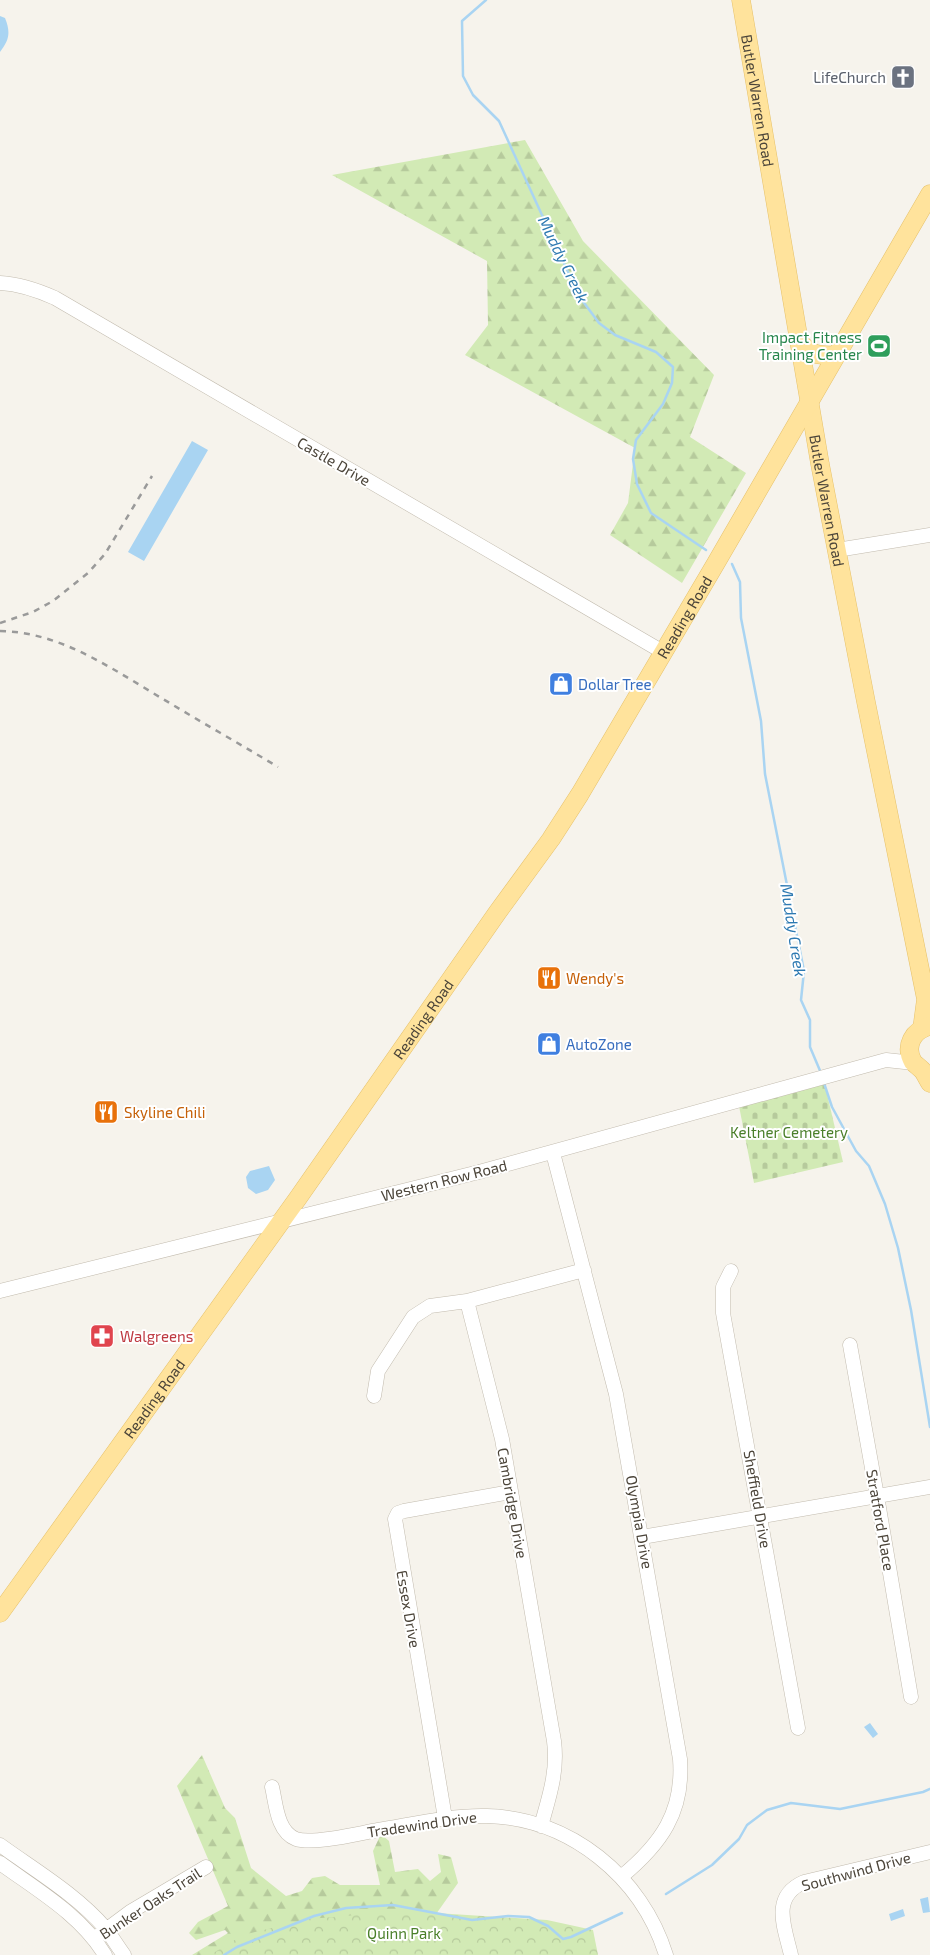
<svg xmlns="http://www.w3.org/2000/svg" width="930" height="1955" viewBox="0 0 930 1955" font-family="'Exo 2',sans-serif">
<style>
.forest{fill:url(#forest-firs)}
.cemetery{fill:url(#cemetery-stones)}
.park{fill:url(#park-crowns)}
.water{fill:#a9d4f2}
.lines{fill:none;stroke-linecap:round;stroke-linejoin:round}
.stream{stroke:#a9d4f2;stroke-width:2.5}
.minor-casing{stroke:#c2bbae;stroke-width:15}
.major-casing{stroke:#e6c16a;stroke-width:19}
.minor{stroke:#fff;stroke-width:14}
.major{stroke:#ffe39c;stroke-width:18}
.rail{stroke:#9a9a9a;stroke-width:2.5;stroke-dasharray:6 6;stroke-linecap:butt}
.labels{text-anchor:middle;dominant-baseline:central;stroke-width:4;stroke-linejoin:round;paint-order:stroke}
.worship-label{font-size:15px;fill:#5b616d;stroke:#fff;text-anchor:end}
.street-label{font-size:15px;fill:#4b4439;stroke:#fff}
.leisure-label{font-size:15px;fill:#27864d;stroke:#fff;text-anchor:end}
.shop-label{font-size:15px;fill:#366cbe;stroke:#fff;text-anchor:start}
.food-label{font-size:15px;fill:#c56008;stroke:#fff;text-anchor:start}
.park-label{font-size:15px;fill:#4a7f2a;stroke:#fff}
.health-label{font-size:15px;fill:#be3a42;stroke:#fff;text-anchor:start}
.water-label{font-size:16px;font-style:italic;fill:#2e7ab2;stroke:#fff}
</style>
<defs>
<pattern id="forest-firs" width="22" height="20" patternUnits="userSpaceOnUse" patternTransform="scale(1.25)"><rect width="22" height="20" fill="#d2eab5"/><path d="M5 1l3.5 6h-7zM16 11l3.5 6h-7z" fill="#b6ca9c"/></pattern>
<pattern id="cemetery-stones" width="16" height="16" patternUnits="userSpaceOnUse" patternTransform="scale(1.25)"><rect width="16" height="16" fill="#d2eab5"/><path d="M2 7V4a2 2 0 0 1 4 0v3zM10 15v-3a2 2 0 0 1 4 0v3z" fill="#b6ca9c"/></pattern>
<pattern id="park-crowns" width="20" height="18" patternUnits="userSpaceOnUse" patternTransform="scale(1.25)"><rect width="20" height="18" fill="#d2eab5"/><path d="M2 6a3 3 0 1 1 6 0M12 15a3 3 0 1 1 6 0" fill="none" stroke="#b6ca9c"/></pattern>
</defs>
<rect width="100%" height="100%" fill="#f6f3ec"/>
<!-- forest -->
<path class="forest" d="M 525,140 L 583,241 L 714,375 L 690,437 L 746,473 L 682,583 L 610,535 L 628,503 L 635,448 L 465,355 L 488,325 L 487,261 L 332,175 Z
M 202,1755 L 225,1808 L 235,1818 L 251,1868 L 286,1896 L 302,1891 L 312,1878 L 325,1876 L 340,1885 L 380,1885 L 373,1851 L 381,1834 L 389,1841 L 395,1872 L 418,1869 L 430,1881 L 441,1872 L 438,1854 L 451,1857 L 458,1883 L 434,1917 L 274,1955 L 192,1955 L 228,1933 L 225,1930 L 196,1940 L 189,1933 L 198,1922 L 228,1906 L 177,1786 Z"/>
<!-- cemetery -->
<path class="cemetery" d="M 823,1077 L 843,1162 L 754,1183 L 739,1106 Z"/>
<!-- park -->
<path class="park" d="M 405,1911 L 547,1920 L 593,1930 L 598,1955 L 210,1955 L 243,1935 L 309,1919 Z"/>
<!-- water -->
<path class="water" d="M 0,16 L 5,18 C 11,33 9,40 0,52 Z
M 192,441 L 208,450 L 144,561 L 128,552 Z
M 269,1166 L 275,1180 L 268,1190 L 256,1194 L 248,1188 L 246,1177 L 250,1171 Z
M 870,1723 L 878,1734 L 873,1738 L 864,1727 Z
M 928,1897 L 930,1912 L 923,1913 L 920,1899 Z
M 903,1909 L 905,1916 L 891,1921 L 889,1914 Z"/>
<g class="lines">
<!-- stream -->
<path class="stream" d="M 486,0 L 462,21 L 463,76 L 473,95 L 499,121 L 579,296 L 599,323 L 615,335 L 656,352 L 673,367 L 672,383 L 663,404 L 636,440 L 633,459 L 637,484 L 651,513 L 706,550
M 732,564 L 740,582 L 741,618 L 761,721 L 765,774 L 804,971 L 801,1000 L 810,1020 L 810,1047 L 821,1073
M 824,1083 L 832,1107 L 856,1151 L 869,1166 L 885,1204 L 898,1248 L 911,1310 L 930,1427
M 666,1894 L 712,1865 L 739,1839 L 747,1825 L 767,1810 L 791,1803 L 840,1809 L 923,1792 L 930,1789
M 224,1955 L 237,1947 L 314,1916 L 346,1908 L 393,1905 L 472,1920 L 508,1916 L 529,1917 L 548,1926 L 563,1939 L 571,1937 L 622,1913"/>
<defs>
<path id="minor" d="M 0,283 C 20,284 37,290 55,298 L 663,652
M 837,550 L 930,535
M 553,1153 L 616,1394 L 680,1759 C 684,1812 661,1844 621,1877
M 731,1271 L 723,1287 L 723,1313 L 798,1728
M 0,1291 L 479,1172 L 886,1060 L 914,1063
M 850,1345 L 877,1496 L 911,1697
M 374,1396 L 378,1371 L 413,1317 L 430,1306 L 467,1301
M 642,1537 L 930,1487
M 272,1787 C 276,1804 277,1832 296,1839 C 313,1845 360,1833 378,1830 C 414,1824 450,1815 487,1816 C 570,1818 642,1877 666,1955
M 445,1818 L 395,1519 L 398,1513 L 404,1511 L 511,1492
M 541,1826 C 549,1797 558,1772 554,1741 L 502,1439 L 467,1301 L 584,1270
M 0,1845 C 36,1871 77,1895 106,1929 C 112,1937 118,1947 124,1955
M 0,1863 C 37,1890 81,1915 105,1955
M 99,1935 L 130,1912 L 206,1867
M 791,1955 C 785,1928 770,1897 804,1882 L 930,1852"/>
<g id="major">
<path id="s1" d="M 741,0 L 820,464 L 866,702 L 926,999 L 922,1029"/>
<path d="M 799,341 C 810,355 819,356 836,355"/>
<path d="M 930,1026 C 913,1030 904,1046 913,1062 C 916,1065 919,1067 922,1070 C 925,1073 927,1079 930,1083"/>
<path id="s2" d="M 0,1613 L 298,1198 L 497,913 L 551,839 L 580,794 L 716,563 L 930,194"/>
</g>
</defs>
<!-- minor casing -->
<use href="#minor" class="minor-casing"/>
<!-- major casing -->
<use href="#major" class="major-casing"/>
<!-- minor -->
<use href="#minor" class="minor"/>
<!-- major -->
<use href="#major" class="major"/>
<!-- rail -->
<path class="rail" d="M 0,623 L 33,612 L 53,601 L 88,573 L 105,554 L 152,476
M 0,631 C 61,632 112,669 163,699 C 201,722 240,744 278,767"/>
</g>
<!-- icons -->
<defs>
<symbol id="church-square" viewBox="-11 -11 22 22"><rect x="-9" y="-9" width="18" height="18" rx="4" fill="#6b7280" stroke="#fff"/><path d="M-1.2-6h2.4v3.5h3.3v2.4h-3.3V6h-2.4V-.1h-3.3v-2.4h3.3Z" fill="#fff"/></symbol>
<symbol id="stadium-square" viewBox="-11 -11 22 22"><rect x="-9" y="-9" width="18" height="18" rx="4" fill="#2e9e5b" stroke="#fff"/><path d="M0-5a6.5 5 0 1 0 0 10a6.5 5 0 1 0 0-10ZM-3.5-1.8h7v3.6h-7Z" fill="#fff"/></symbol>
<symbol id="shop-square" viewBox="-11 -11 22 22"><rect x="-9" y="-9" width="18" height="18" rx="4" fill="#3f7fe0" stroke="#fff"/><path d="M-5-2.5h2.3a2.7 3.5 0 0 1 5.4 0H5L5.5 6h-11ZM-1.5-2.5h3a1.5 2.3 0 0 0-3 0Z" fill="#fff"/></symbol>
<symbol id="restaurant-square" viewBox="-11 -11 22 22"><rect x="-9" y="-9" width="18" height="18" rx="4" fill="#e8710a" stroke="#fff"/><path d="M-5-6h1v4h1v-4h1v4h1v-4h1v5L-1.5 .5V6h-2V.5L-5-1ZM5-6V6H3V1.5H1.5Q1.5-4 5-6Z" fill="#fff"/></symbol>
<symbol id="pharmacy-square" viewBox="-11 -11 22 22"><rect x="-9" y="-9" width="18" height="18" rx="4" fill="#e0444e" stroke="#fff"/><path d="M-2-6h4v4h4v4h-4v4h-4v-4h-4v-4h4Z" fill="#fff"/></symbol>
</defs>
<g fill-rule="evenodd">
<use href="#church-square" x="889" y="63" width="28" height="28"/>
<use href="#stadium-square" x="865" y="332" width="28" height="28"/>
<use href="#shop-square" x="547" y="670" width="28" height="28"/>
<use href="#restaurant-square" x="535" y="964" width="28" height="28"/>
<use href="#shop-square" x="535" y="1030" width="28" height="28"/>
<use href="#restaurant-square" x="92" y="1098" width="28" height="28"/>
<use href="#pharmacy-square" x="88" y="1322" width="28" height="28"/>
</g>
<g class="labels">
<!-- worship labels -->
<g class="worship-label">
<text x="886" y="77">LifeChurch</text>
</g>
<!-- street labels -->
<g class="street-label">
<text stroke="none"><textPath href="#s1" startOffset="102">Butler Warren Road</textPath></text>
<text transform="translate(334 461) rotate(30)">Castle Drive</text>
<text stroke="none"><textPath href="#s1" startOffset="508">Butler Warren Road</textPath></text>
<text stroke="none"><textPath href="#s2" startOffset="1209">Reading Road</textPath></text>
<text stroke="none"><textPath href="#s2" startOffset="729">Reading Road</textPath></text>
<text transform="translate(444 1180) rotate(-14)">Western Row Road</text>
<text stroke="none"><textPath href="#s2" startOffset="264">Reading Road</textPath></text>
<text transform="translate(758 1499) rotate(80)">Sheffield Drive</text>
<text transform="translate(513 1503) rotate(80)">Cambridge Drive</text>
<text transform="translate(881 1520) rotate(80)">Stratford Place</text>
<text transform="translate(640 1522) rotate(80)">Olympia Drive</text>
<text transform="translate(409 1609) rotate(80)">Essex Drive</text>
<text transform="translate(422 1824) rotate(-8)">Tradewind Drive</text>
<text transform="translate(856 1871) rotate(-15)">Southwind Drive</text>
<text transform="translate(150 1903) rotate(-33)">Bunker Oaks Trail</text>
</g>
<!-- leisure labels -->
<g class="leisure-label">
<text x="862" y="337">Impact Fitness<tspan x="862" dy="17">Training Center</tspan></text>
</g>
<!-- shop labels -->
<g class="shop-label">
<text x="578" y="684">Dollar Tree</text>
<text x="566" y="1044">AutoZone</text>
</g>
<!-- food labels -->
<g class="food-label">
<text x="566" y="978">Wendy's</text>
<text x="124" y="1112">Skyline Chili</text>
</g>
<!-- park labels -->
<g class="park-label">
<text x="789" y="1132">Keltner Cemetery</text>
<text x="404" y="1933">Quinn Park</text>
</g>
<!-- health labels -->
<g class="health-label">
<text x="120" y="1336">Walgreens</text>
</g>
<!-- water labels -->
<g class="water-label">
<text transform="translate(564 259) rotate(64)">Muddy Creek</text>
<text transform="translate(794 930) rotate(81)">Muddy Creek</text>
</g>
</g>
</svg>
